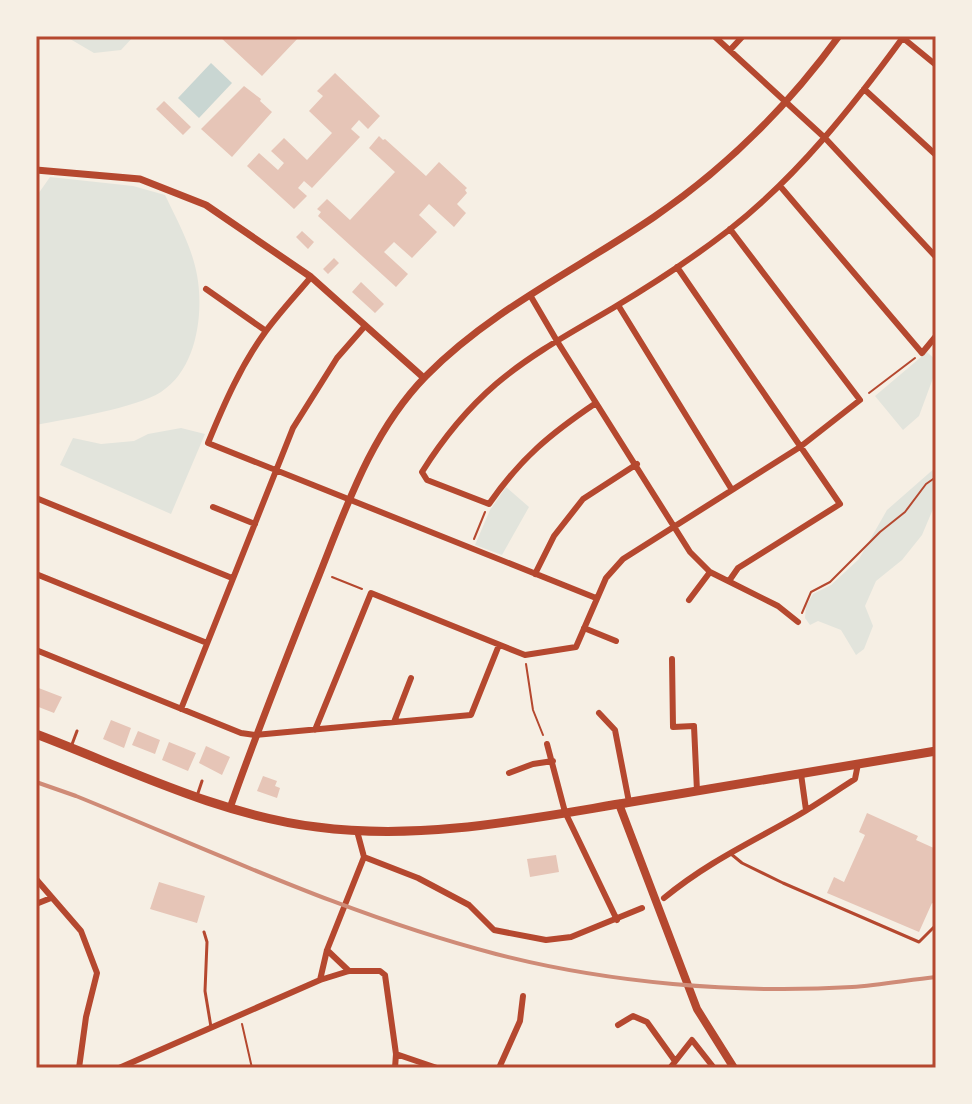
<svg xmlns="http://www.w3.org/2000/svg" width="972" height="1104" viewBox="0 0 972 1104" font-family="'PT Sans',sans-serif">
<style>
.green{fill:#e2e4dc}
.water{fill:#c9d6d2}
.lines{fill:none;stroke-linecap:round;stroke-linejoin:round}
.stream{stroke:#c9d6d2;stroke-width:4}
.building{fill:#e6c5b7}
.path{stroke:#b5482f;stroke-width:2}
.service{stroke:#b5482f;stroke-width:3}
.minor{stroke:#b5482f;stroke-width:6}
.tertiary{stroke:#b5482f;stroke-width:7}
.secondary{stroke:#b5482f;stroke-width:8}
.primary{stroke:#b5482f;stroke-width:9}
.rail{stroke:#cf8b77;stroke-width:4}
.neatline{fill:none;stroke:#b5482f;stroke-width:3}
</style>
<rect width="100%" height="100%" fill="#f6efe4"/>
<!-- green -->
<path class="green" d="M 65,36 L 134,36 L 121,50 L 94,53 Z
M 50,177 L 133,186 L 165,195 C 177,220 192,247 197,275 C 204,313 197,369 161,392 C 136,408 67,419 36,425 L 36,197 Z
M 927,352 L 936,360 L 936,370 L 919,416 L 903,430 L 875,396 Z
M 181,428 L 205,434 L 171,514 L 60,465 L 73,438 L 101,444 L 134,441 L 148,434 Z
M 936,467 L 936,502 L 922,535 L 902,560 L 876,581 L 865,606 L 873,626 L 864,649 L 856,655 L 841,630 L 818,621 L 810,625 L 805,618 L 806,606 L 813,594 L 831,585 L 859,559 L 887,510 Z
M 506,487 L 529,507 L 502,555 L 475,545 L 490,510 Z"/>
<!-- water -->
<path class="water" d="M 211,63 L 232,83 L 199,118 L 178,98 Z"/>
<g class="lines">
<!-- stream -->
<path class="stream" d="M 931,1068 L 936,1063"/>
</g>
<!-- building -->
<path class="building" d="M 219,36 L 300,36 L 262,76 Z
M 335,73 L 380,116 L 368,129 L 359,120 L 351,129 L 360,137 L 312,188 L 304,181 L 298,188 L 307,196 L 294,209 L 247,166 L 259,153 L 278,170 L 284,163 L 271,151 L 284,138 L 307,160 L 332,133 L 309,111 L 323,96 L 317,91 Z
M 244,86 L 261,99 L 260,101 L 272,112 L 232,157 L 201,129 Z
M 164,101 L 191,127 L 183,135 L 156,109 Z
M 379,136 L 383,140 L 385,139 L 426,176 L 439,162 L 467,188 L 465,190 L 467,193 L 457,204 L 466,213 L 454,227 L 429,204 L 419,215 L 437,232 L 412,258 L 394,242 L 384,252 L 408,274 L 396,287 L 318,216 L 321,212 L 317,209 L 327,199 L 350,220 L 395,172 L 369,148 Z
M 302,231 L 314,242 L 308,249 L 296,237 Z
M 334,258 L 339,263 L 328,274 L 323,269 Z
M 361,282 L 384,304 L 375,313 L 352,292 Z
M 36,687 L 62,697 L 54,713 L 36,706 Z
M 111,720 L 131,728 L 124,748 L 103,739 Z
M 138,731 L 160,740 L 155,754 L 132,745 Z
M 169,742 L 196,753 L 188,771 L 162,760 Z
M 206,746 L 230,757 L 222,775 L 199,763 Z
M 263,776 L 277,781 L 275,786 L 280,788 L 277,798 L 257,791 Z
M 867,813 L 918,836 L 916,840 L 936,849 L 936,905 L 932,903 L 919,932 L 827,893 L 834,877 L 844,882 L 865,835 L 859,832 Z
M 556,855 L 559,872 L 530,877 L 527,859 Z
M 159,882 L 205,896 L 197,923 L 150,909 Z"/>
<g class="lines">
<!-- path -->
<path class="path" d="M 869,393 L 915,358
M 474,539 L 485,512
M 332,577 L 362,589
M 802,613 L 811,592 L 830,582 L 880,532 L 905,512 L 926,484 L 936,477
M 526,664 L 533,710 L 543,735
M 242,1024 L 252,1068"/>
<!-- service -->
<path class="service" d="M 71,747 L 77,731
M 197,796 L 202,781
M 731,854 L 742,863 L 783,883 L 919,942 L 936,925
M 204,932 L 207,942 L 205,991 L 211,1027"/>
<!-- minor -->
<path class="minor" d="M 714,36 L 825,138 L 936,257
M 903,38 L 936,65
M 730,50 L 743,36
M 864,89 L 936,155
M 780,186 L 922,353 L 936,336
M 677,267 L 840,504 L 738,568 L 729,581
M 311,277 C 296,295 280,312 266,331 C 241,365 224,404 208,443 L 596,598
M 206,289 L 266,331
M 530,295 L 557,341 L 690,552 L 710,572 L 778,606 L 798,622
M 618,305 L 732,490
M 596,403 C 550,434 521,458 489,504 L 427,480 L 422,472 C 442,440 467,409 496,384 C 531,354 574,331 613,308 C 653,284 693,258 729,230 C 798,176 853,106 904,36
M 36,498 L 232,578
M 213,507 L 255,524
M 36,574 L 207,643
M 535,574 L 554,536 L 583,499 L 637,464
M 689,600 L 710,572
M 584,628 L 616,641
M 36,650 L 241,733 L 255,735 L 471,715 L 499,645
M 672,659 L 673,727 L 694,726 L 697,791
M 181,709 L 293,428 L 337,358 L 365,326
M 599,713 L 615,730 L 629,802
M 394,722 L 411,678
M 315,730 L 371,593 L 525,655 L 576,647 L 606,578 L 623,559 L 800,447 L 860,400 L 730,229
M 547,744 L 565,812 L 617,920
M 509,773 L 533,764 L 553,761
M 801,774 L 806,810
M 364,857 L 418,878 L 469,905 L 494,930 L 546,940 L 571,937 L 642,908
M 36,879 L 81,931 L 97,973 L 86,1017 L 79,1068
M 664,898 C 708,862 748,844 797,816 C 817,804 836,791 855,779 L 858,764
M 36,904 L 51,898
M 327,950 L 349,971
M 320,980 L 327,950 L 364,857 L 357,831
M 618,1025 L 633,1016 L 647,1022 L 675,1061
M 396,1054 L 437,1068
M 119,1068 L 320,980 L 349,971 L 380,971 L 385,975 L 396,1054 L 395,1068
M 499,1068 L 520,1021 L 523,996
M 670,1068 L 692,1040 L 714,1068"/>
<!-- tertiary -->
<path class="tertiary" d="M 36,170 L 140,179 L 206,205 L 311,277 L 424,378
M 230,808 C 256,734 285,661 314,588 C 344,514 369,434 426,376 C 492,309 578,269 654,217 C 726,168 788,106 839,36"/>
<!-- secondary -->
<path class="secondary" d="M 619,804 L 697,1009 L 734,1068"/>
<!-- primary -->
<path class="primary" d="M 36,734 C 128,769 219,815 317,827 C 423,841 527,819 631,802 C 732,785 834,768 936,751"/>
<!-- rail -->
<path class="rail" d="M 36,782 L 76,796 C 214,852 352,917 496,954 C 608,983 737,994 852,987 C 880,985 908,980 936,977"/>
</g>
<!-- border -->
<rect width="972" height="1104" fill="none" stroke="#f6efe4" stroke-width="76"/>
<rect x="38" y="38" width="896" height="1028" class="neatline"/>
</svg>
